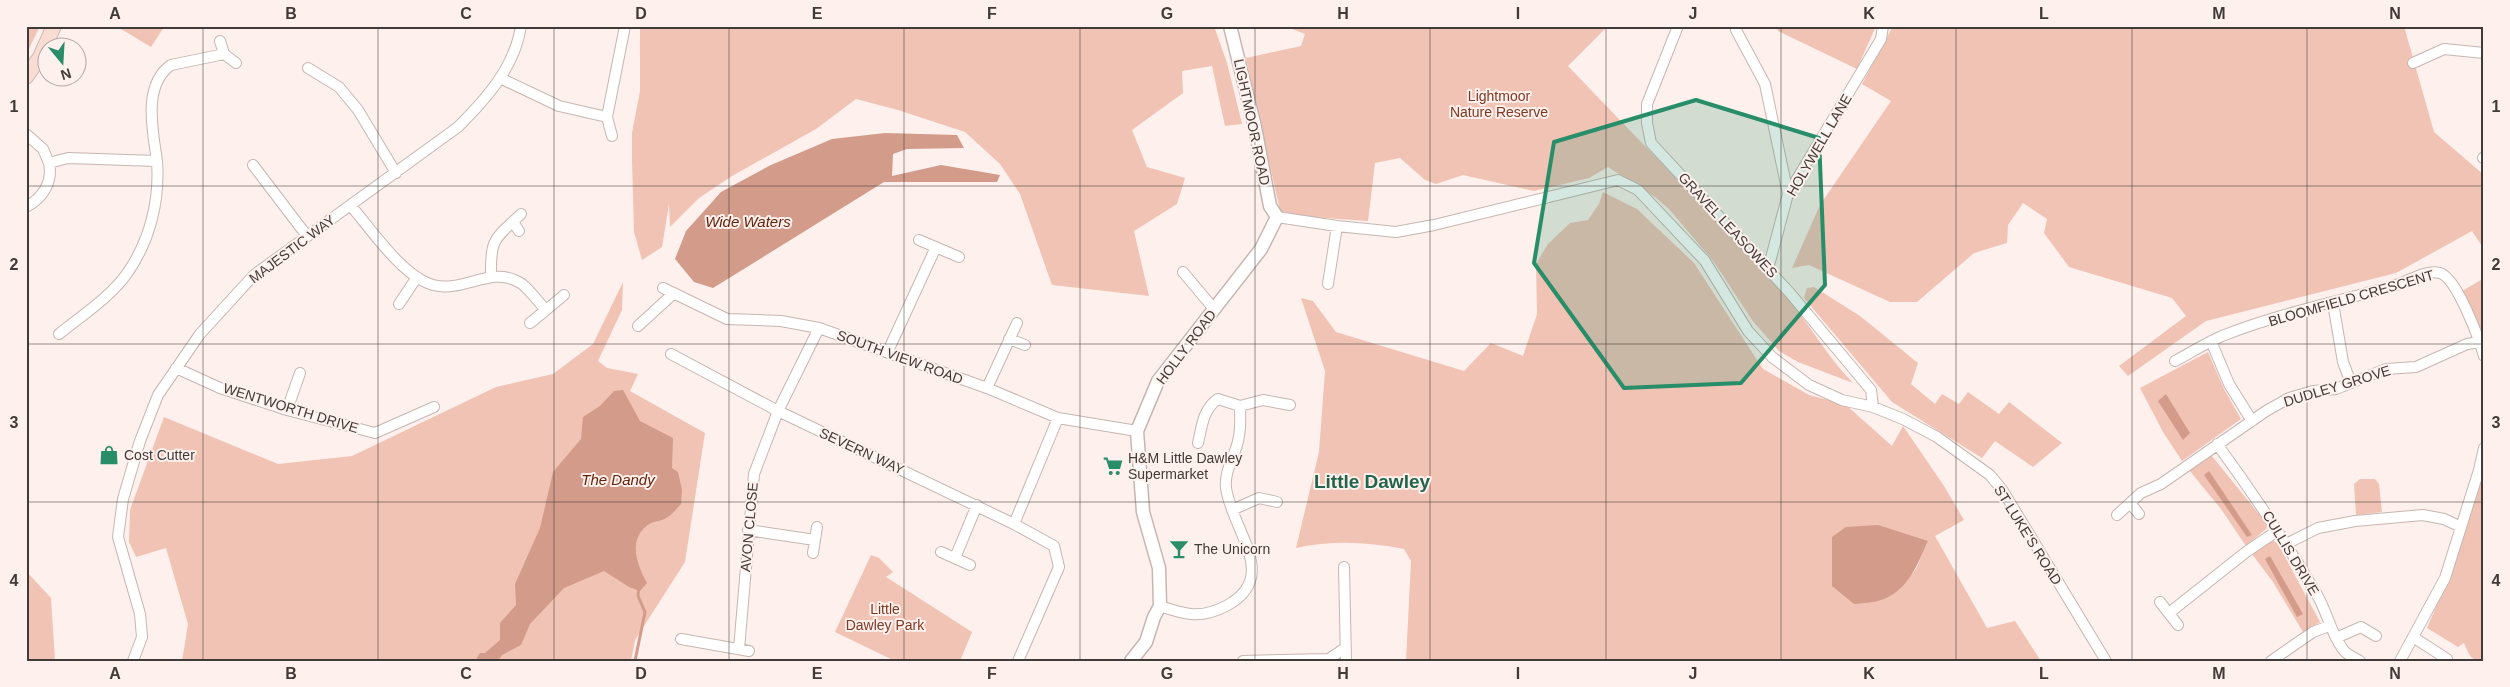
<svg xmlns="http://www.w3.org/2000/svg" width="2510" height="687" viewBox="0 0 2510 687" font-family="Arial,sans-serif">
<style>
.green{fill:#f1c3b4;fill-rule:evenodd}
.water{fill:#d29b8a}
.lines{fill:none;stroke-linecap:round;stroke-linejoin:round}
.stream{stroke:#d29b8a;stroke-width:3}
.minor-casing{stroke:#c6b6b1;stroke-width:12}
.tertiary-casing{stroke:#c6b6b1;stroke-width:15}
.secondary-casing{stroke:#c6b6b1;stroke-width:16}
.minor{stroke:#fff;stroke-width:10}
.tertiary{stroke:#fff;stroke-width:12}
.secondary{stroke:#f9dcd3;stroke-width:14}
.marked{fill:#288e69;fill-opacity:0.2;stroke:#288e69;stroke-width:4;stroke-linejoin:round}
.grid{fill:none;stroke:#403a38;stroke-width:1;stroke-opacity:0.55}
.labels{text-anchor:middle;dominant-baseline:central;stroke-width:4;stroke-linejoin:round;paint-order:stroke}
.park-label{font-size:14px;fill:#7d3923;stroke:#fef0ec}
.street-label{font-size:14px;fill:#403a38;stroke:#fef0ec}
.poi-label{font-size:14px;fill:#403a38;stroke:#fef0ec;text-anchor:start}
.water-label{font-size:15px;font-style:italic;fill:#64220b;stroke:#fef0ec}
.district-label{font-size:19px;font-weight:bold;fill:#21644b;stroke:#fef0ec}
.neatline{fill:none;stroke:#403a38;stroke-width:2}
.grid-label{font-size:16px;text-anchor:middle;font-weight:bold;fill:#403a38}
</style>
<rect width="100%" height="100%" fill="#fef0ec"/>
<!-- green -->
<path class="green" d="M 26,26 L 40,26 L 26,55 Z
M 116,26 L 163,26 L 164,27 L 151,47 Z
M 640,26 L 1214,26 L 1227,63 L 1242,124 L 1225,126 L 1212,66 L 1182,71 L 1183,93 L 1132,130 L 1147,167 L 1185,178 L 1177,204 L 1134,231 L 1149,296 L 1052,285 L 1020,194 L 1000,164 L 965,132 L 898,110 L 856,99 L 816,129 L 732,176 L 699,198 L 670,227 L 669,204 L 662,247 L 642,260 L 634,232 L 632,160 L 632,133 L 640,91 Z
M 1284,26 L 1608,26 L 1568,66 C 1640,142 1714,215 1783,293 C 1809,322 1826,356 1853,383 L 1798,362 L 1779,351 L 1752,320 L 1714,262 L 1669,209 L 1655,197 L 1608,167 L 1589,178 L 1534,191 L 1463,175 L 1436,184 L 1425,180 L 1400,158 L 1375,163 L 1368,221 L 1281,215 L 1246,58 L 1301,46 L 1305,34 Z
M 1776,26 L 1876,26 L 1857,69 L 1778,31 Z
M 1893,26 L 2404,26 L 2434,132 L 2484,175 L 2484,249 L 2472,231 L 2396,273 L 2206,321 L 2128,376 L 2119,366 L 2186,316 L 2172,298 L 2069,267 L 2044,233 L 2047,219 L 2023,203 L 2008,225 L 2007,243 L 1974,253 L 1917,302 L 1890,302 L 1809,265 L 1792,268 L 1820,205 L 1891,101 L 1862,84 Z
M 1603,192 L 1637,209 L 1694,263 L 1763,369 L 1809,395 L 1846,405 L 1892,446 L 1903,426 L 1944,486 L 1964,520 L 1935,536 L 1987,628 L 2015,621 L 2041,661 L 1406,661 L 1411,561 L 1404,549 C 1367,542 1333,540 1296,548 L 1319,452 L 1325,371 L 1301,298 L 1313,301 L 1336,332 L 1464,371 L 1491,343 L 1523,356 L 1537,314 L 1536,264 L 1548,244 L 1570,223 L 1588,220 L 1599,204 ZM 1832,537 L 1928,541 L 1916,569 L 1898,591 L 1833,552 Z
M 2484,268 L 2484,345 L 2462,291 L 2481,280 L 2482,304 L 2482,277 Z
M 623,282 L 622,310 L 598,361 L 607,368 L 638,374 L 630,391 L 705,433 L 685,562 L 635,640 L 631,661 L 182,661 L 188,624 L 166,548 L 136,557 L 129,542 L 130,510 L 164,417 L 278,464 L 352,456 L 496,387 L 553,374 L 593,344 Z
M 1814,287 L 1860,316 L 1918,363 L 1911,384 L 1935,404 L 1942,394 L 1959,404 L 1968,392 L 1999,414 L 2009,402 L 2062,443 L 2033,467 L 1995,441 L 1982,458 L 1892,402 L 1804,298 L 1807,288 Z
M 2208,352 L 2224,389 L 2241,419 L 2182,461 L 2163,432 L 2140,388 Z
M 2211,455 L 2263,519 L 2267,528 L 2246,546 L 2221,509 L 2189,470 Z
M 2484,468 L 2484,661 C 2470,661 2469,654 2464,643 L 2458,647 L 2427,628 L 2456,560 Z
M 2360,479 L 2375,479 L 2379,484 L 2382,512 L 2356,515 L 2354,484 Z
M 2271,539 L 2278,544 L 2320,622 L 2303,632 L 2273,582 L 2252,554 Z
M 871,555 L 879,558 L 893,572 L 886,577 L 972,632 L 960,661 L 895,661 L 835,632 Z
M 26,571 L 51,598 L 55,661 L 26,661 Z"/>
<!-- water -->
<path class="water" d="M 885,133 L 957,135 L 964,148 L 907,149 L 893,154 L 892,176 L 941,165 L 1000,175 L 997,182 L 884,182 L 713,288 L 694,282 L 675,259 L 686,231 L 721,192 L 771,165 L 832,139 Z
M 623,390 L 640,421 L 673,438 L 672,468 L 678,472 L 682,490 L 681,504 C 676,509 672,515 666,518 C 662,521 656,521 651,523 C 627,537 636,563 647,583 L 640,591 L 629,587 L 604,571 L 564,588 L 530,624 L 521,645 L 502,655 L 498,661 L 475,661 L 480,653 L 485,653 L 500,640 L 500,623 L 516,605 L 515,584 L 540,528 L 553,472 L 581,439 L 583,417 L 600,406 L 614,391 Z
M 2166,394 L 2190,433 L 2183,440 L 2158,401 Z
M 2209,471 L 2252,535 L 2247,537 L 2204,475 Z
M 1878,525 L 1928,541 C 1918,564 1907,592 1881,600 C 1873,603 1863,603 1854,604 L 1832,586 L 1832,537 L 1846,527 Z
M 2270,556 L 2303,614 L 2297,617 L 2265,559 Z"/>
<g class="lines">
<!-- stream -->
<path class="stream" d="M 635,661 L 645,612 L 638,596 L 639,586"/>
<defs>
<path id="minor" d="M 1678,26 L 1647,104 L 1647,123 L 1651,143 L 1790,293 L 1871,390 L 1873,407
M 1736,30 L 1765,84 L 1788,194
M 224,54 L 236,63
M 2413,63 L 2444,49 L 2484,53
M 308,68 L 339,87 L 358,110 L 396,173
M 500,78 L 559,106 L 607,117 L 625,26
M 607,117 L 612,136
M 26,134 L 43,149 L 49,163 L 68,158 L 157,161 C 153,132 142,85 171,65 L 224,54 L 220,41
M 2483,158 L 2484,157
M 253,165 L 307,236
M 351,206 C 371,229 403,277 433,285 C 465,293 493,264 522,284 C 531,291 538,302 546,310 L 530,323
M 26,207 C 43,198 53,182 49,163
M 1277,217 L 1337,226 L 1396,232 L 1434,225 L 1618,180 L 1638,190 L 1705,261 L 1748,331 L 1772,357 L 1809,385 L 1842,400 L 1873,407 L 1903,419 L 1937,437 L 1990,475 L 2003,491 L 2106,661
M 513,222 L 519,231
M 919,240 L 959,257
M 1768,269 L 1788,194 L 1881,39 L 1883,26
M 1183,272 L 1214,309
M 491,276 C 490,238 495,239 521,214
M 1328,284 L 1337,226
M 663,288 L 727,319 L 781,321 L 819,328 L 987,388 L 1058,418 L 1137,431
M 2333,303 L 2343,362 L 2351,383
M 399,304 L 417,277
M 546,310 L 564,295
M 638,326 L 674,293
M 59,334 C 81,316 113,295 128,272 C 150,240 160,200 157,161
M 1009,339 L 1025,345
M 2211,341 L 2229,384 L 2252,421
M 888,351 L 936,247
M 671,354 L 778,411 L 1014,524 L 1054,546 L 1059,567 L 1018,661
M 2175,361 C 2190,353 2206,343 2222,336 C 2277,314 2336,302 2393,286 C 2407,282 2427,269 2440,273 C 2457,278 2479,339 2484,356
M 176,368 L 220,388 L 287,410 L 375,433 L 434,407
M 987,388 L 1017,323
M 1240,406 L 1263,400 L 1290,405
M 287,410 L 300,373
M 2217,444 C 2253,493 2285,541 2316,593 C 2327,611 2330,631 2342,648 C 2345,654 2354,658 2360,661
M 2130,503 L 2139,514
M 1232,510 L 1259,498 L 1277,502
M 2117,515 L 2141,493 L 2161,484 L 2266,411 L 2289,398 L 2313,391 L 2336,389 L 2386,369 L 2416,367 L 2467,344 L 2480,342
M 1014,524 L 1058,418
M 748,530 L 815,540
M 2286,544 L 2318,528 L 2355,521 L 2423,515 L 2444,519 L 2461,527
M 941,552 L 970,565
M 813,553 L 817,527
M 955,558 L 977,505
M 1344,567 L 1346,661
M 2160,602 L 2178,625
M 1160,606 C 1186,615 1201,619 1226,606 C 1281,577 1232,531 1226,488 C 1224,468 1237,454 1239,436 C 1241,426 1240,416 1240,406 L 1218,399 C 1203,409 1202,426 1198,443
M 2169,613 L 2246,552 L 2277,531
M 2413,637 L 2447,659
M 2336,638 L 2361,627 L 2376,636
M 681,639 L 749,651
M 739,649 L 754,474 L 778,411 L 819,328
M 133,661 L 142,637 L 140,614 L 118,537 L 123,499 L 140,441 L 158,395 L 200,334 L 254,275 L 458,127 C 486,99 515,67 521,26
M 1243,661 L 1329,659 L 1345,648
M 2271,661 L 2313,632 L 2329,626
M 2400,661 L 2445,578 L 2479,470 L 2484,448"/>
<path id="tertiary" d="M 1131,661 L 1146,642 L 1154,617 L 1160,606 L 1159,568 L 1143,512 L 1137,431 L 1158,381 L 1261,249 L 1277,217 L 1270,206 L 1255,127 L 1230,26"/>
<path id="secondary" d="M 26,77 L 40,57 L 54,26"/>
</defs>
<!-- minor casing -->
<use href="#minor" class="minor-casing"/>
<!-- tertiary casing -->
<use href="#tertiary" class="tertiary-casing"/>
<!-- secondary casing -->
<use href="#secondary" class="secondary-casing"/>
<!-- minor -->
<use href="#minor" class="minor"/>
<!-- tertiary -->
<use href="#tertiary" class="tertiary"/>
<!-- secondary -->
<use href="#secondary" class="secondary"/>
</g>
<!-- marked area -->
<path class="marked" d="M 1696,100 L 1819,138 L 1825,285 L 1741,383 L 1624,388 L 1534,263 L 1554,142 Z"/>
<!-- grid -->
<path class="grid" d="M 203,26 L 203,661M 378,26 L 378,661M 554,26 L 554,661M 729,26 L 729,661M 904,26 L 904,661M 1080,26 L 1080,661M 1255,26 L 1255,661M 1430,26 L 1430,661M 1606,26 L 1606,661M 1781,26 L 1781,661M 1956,26 L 1956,661M 2132,26 L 2132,661M 2307,26 L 2307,661M 26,186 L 2484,186M 26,344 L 2484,344M 26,502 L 2484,502"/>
<!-- icons -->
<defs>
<symbol id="shop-bare" viewBox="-9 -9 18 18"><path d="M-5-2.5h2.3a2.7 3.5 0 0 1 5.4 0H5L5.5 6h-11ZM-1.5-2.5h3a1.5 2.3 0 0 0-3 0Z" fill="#288e69" stroke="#fef0ec" stroke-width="2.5" paint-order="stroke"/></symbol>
<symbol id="supermarket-bare" viewBox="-9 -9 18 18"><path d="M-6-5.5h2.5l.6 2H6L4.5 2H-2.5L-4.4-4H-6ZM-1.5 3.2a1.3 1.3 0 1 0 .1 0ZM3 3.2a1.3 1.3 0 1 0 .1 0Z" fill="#288e69" stroke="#fef0ec" stroke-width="2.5" paint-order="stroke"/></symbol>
<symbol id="bar-bare" viewBox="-9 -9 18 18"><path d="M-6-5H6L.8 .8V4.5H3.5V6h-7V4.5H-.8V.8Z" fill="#288e69" stroke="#fef0ec" stroke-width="2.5" paint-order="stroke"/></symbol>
</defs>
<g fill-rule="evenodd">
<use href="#shop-bare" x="95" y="441" width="28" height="28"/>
<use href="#supermarket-bare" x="1099" y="452" width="28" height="28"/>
<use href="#bar-bare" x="1165" y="535" width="28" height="28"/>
</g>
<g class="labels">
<!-- park labels -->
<g class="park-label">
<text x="1499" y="96">Lightmoor<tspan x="1499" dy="16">Nature Reserve</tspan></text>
<text x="885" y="609">Little<tspan x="885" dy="16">Dawley Park</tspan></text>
</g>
<!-- street labels -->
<g class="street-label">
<text transform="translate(1252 122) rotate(78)">LIGHTMOOR ROAD</text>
<text transform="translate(1819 145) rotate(-60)">HOLYWELL LANE</text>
<text transform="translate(1728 225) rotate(47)">GRAVEL LEASOWES</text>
<text transform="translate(292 249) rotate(-37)">MAJESTIC WAY</text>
<text transform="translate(2351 298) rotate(-16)">BLOOMFIELD CRESCENT</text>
<text transform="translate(1186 347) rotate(-53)">HOLLY ROAD</text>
<text transform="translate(900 357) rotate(20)">SOUTH VIEW ROAD</text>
<text transform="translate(2337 386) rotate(-17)">DUDLEY GROVE</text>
<text transform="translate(291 408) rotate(17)">WENTWORTH DRIVE</text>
<text transform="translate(862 451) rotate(25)">SEVERN WAY</text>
<text transform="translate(749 527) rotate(-85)">AVON CLOSE</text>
<text transform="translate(2028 535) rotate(58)">ST LUKE'S ROAD</text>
<text transform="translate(2291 553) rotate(59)">CULLIS DRIVE</text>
</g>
<!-- poi labels -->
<g class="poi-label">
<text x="124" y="455">Cost Cutter</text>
<text x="1128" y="458">H&amp;M Little Dawley<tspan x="1128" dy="16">Supermarket</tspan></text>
<text x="1194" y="549">The Unicorn</text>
</g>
<!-- water labels -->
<g class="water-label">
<text x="748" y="221">Wide Waters</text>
<text x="618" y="479">The Dandy</text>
</g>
<!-- district labels -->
<g class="district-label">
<text x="1372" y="481">Little Dawley</text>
</g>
</g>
<!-- border -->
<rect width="2510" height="687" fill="none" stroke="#fef0ec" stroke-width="55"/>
<!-- north arrow -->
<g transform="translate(62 62) rotate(162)"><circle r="24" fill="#fef0ec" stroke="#b2a7a4"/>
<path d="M0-4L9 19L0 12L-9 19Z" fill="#288e69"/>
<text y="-8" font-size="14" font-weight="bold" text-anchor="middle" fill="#403a38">N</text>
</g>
<rect x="28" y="28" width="2454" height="632" class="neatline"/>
<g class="grid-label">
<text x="115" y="19">A</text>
<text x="291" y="19">B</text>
<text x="466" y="19">C</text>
<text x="641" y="19">D</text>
<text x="817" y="19">E</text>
<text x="992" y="19">F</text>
<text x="1167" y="19">G</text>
<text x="1343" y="19">H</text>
<text x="1518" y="19">I</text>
<text x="1693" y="19">J</text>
<text x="1869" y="19">K</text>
<text x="2044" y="19">L</text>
<text x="2219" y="19">M</text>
<text x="2395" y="19">N</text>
<text x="14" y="112">1</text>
<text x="2496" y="112">1</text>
<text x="14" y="270">2</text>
<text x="2496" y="270">2</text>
<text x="14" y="428">3</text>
<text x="2496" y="428">3</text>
<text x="14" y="586">4</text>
<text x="2496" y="586">4</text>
<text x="115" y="679">A</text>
<text x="291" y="679">B</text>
<text x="466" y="679">C</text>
<text x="641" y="679">D</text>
<text x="817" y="679">E</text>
<text x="992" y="679">F</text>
<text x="1167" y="679">G</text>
<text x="1343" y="679">H</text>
<text x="1518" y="679">I</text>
<text x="1693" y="679">J</text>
<text x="1869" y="679">K</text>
<text x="2044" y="679">L</text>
<text x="2219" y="679">M</text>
<text x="2395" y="679">N</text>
</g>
</svg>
